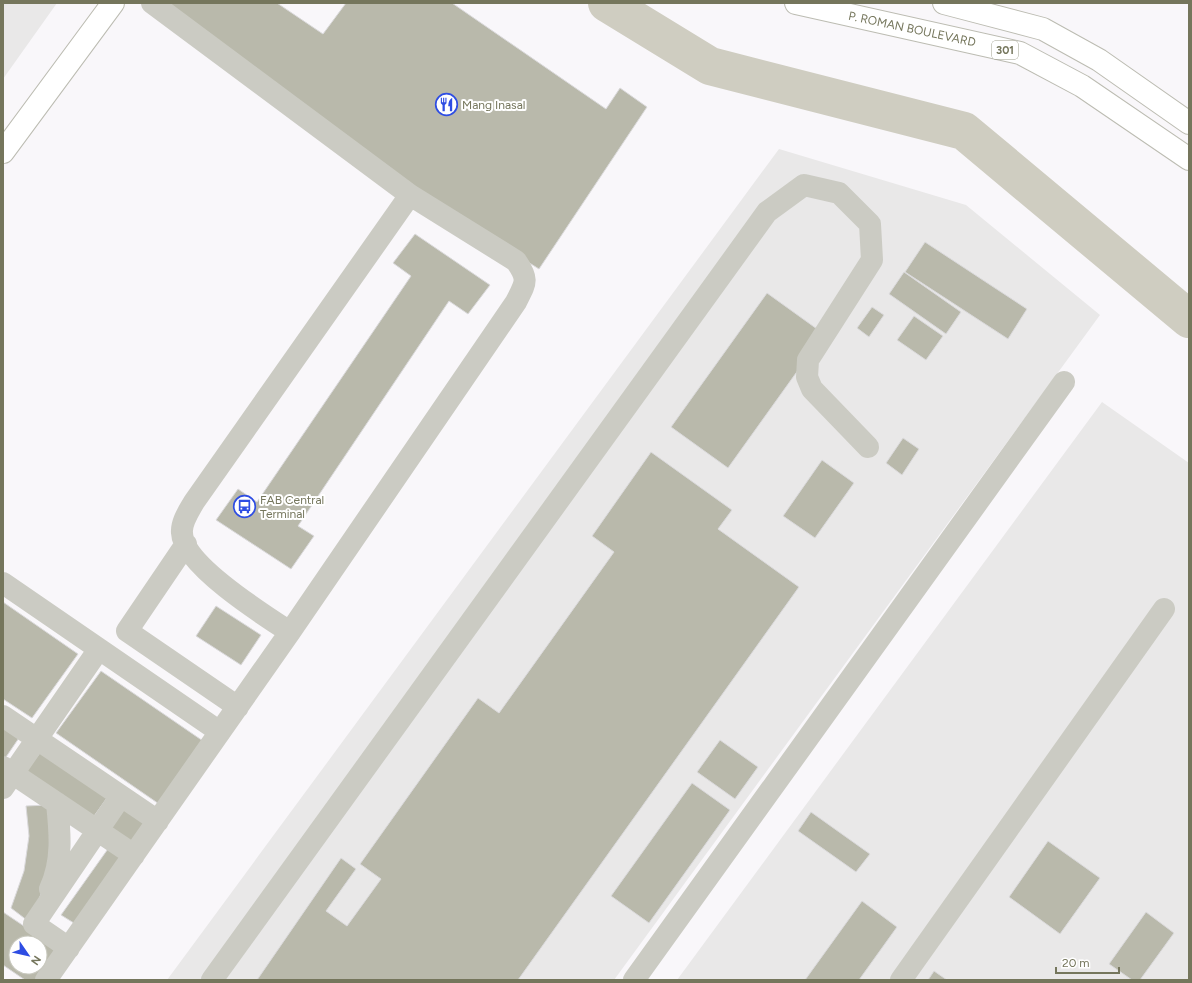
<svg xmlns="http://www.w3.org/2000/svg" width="1192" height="983" viewBox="0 0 1192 983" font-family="Figtree,sans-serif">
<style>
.built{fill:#e9e8e8}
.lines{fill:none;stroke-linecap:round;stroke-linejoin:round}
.river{stroke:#cfcdc1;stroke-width:38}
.building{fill:#b9b9ab;stroke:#dbdadc;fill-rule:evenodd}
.major-casing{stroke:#bcbcb2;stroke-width:24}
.minor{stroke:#cbcbc3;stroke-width:22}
.major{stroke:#fff;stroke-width:22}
.labels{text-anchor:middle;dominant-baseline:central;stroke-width:4;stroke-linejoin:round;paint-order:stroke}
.shield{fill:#fff;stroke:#9e9f8d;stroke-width:1}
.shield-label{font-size:11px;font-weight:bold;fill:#75765c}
.street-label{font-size:12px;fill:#75765c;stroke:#fff}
.poi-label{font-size:12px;fill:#75765c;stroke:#fff;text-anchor:start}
</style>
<rect width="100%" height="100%" fill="#f9f7fa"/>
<!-- built -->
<path class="built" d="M 3,3 L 57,3 L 3,79 Z
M 779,149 L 966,205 L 1100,315 L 614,980 L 167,980 Z
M 1102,402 L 1189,463 L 1189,980 L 677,980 Z"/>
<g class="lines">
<!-- river -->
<path class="river" d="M 607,3 L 710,66 L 964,131 L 1189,319"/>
</g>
<!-- building -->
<path class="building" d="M 165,3 L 277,3 L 323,34 L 346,3 L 452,3 L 606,109 L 620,88 L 647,107 L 539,269 L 412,189 Z
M 415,234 L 490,285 L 468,314 L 449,301 L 298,526 L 314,536 L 291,569 L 216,520 L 238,489 L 257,502 L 411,276 L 393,263 Z
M 925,242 L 1027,309 L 1008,339 L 905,272 Z
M 904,272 L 961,312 L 946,334 L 889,294 Z
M 767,293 L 824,334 L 728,468 L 671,427 Z
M 872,307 L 884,315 L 869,337 L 857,328 Z
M 914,316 L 943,336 L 926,360 L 897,340 Z
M 903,438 L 919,449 L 902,475 L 886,463 Z
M 651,452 L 732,510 L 718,529 L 799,587 L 518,980 L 257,980 L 341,858 L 356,869 L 326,911 L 347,926 L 381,879 L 360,864 L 478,698 L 499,713 L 614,552 L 592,536 Z
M 822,460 L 854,483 L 815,538 L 783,516 Z
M 3,602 L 78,654 L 32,718 L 3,699 Z
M 216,606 L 261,635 L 241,665 L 196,636 Z
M 101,671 L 203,741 L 159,804 L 56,733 Z
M 3,723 L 21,735 L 4,760 L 3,760 Z
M 720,740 L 758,767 L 735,799 L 697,772 Z
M 42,750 L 109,795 L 92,819 L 24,774 Z
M 692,783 L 730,810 L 649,923 L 611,896 Z
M 124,804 L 148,821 L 131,845 L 107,828 Z
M 48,805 L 54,842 L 47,880 L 33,913 L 28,921 L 11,908 L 24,871 L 29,836 L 26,806 Z
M 811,812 L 870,854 L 856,872 L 798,831 Z
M 1048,841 L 1100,878 L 1060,934 L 1009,897 Z
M 110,846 L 125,856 L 77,925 L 61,915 Z
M 862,901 L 897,927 L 859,980 L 805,980 Z
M 3,912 L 61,951 L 40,980 L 25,980 L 3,965 ZM 16,943 L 40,943 L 40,967 L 16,967 Z
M 1146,912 L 1174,933 L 1140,980 L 1132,980 L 1109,964 Z
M 934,971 L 947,980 L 928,980 Z"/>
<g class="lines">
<defs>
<path id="major" d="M 796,3 L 1020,53 L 1082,86 L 1189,159
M 944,3 L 1043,29 L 1099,60 L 1189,123
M 3,152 L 113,3"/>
</defs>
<!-- major casing -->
<use href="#major" class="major-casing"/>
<!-- minor -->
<path class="minor" d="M 186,544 L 127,631 L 238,707
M 3,583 L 220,732
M 290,632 C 265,616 183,564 182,533 C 181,522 189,511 194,502 L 410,195
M 3,716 L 158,821
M 3,767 L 134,855
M 3,788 L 99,649
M 50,889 C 63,861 60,832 57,803
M 34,924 L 121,796
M 34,924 L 69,948
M 46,980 L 290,632 L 516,302 C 526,282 529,280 516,261 L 410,195 L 152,3
M 212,980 L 767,212 L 804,185 L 839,193 L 870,224 L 872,260 L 808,360 L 807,377 L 812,389 L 868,447
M 634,980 L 1064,382
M 901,980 L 1164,609"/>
<!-- major -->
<use href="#major" class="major"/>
</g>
<!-- icons -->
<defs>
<symbol id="restaurant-ring" viewBox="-11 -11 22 22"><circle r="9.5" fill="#fff" stroke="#2e4de3" stroke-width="1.5"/><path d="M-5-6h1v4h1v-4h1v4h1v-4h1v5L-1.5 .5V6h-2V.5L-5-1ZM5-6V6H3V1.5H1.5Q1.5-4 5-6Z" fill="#2e4de3"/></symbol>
<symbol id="bus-ring" viewBox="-11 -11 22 22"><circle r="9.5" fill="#fff" stroke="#2e4de3" stroke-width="1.5"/><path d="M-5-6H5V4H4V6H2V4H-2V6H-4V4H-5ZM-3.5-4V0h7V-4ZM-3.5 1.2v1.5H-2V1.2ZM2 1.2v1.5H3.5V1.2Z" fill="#2e4de3"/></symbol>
</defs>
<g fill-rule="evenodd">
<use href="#restaurant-ring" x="434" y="92" width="25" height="25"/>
<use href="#bus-ring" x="232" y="494" width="25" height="25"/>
</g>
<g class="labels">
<!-- shield labels -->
<rect class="shield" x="992" y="41" width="26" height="18" rx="3"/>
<g class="shield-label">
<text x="1005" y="50">301</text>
</g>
<!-- street labels -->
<g class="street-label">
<text transform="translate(912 29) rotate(12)">P. ROMAN BOULEVARD</text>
</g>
<!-- poi labels -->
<g class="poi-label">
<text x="462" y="105">Mang Inasal</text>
<text x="260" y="500">FAB Central<tspan x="260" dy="14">Terminal</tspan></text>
</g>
</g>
<!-- border -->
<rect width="1192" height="983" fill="none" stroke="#75765c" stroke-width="8"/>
<!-- north arrow -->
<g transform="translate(28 955) rotate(124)"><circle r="19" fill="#ffffff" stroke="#c8c8be"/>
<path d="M0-3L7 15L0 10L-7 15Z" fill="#2e4de3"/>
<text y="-6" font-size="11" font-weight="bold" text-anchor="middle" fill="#75765c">N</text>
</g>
<!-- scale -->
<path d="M1056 967v6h63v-6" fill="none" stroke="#75765c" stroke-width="2"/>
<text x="1062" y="967" font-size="12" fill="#75765c" stroke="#ffffff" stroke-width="3" paint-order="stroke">20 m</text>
</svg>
